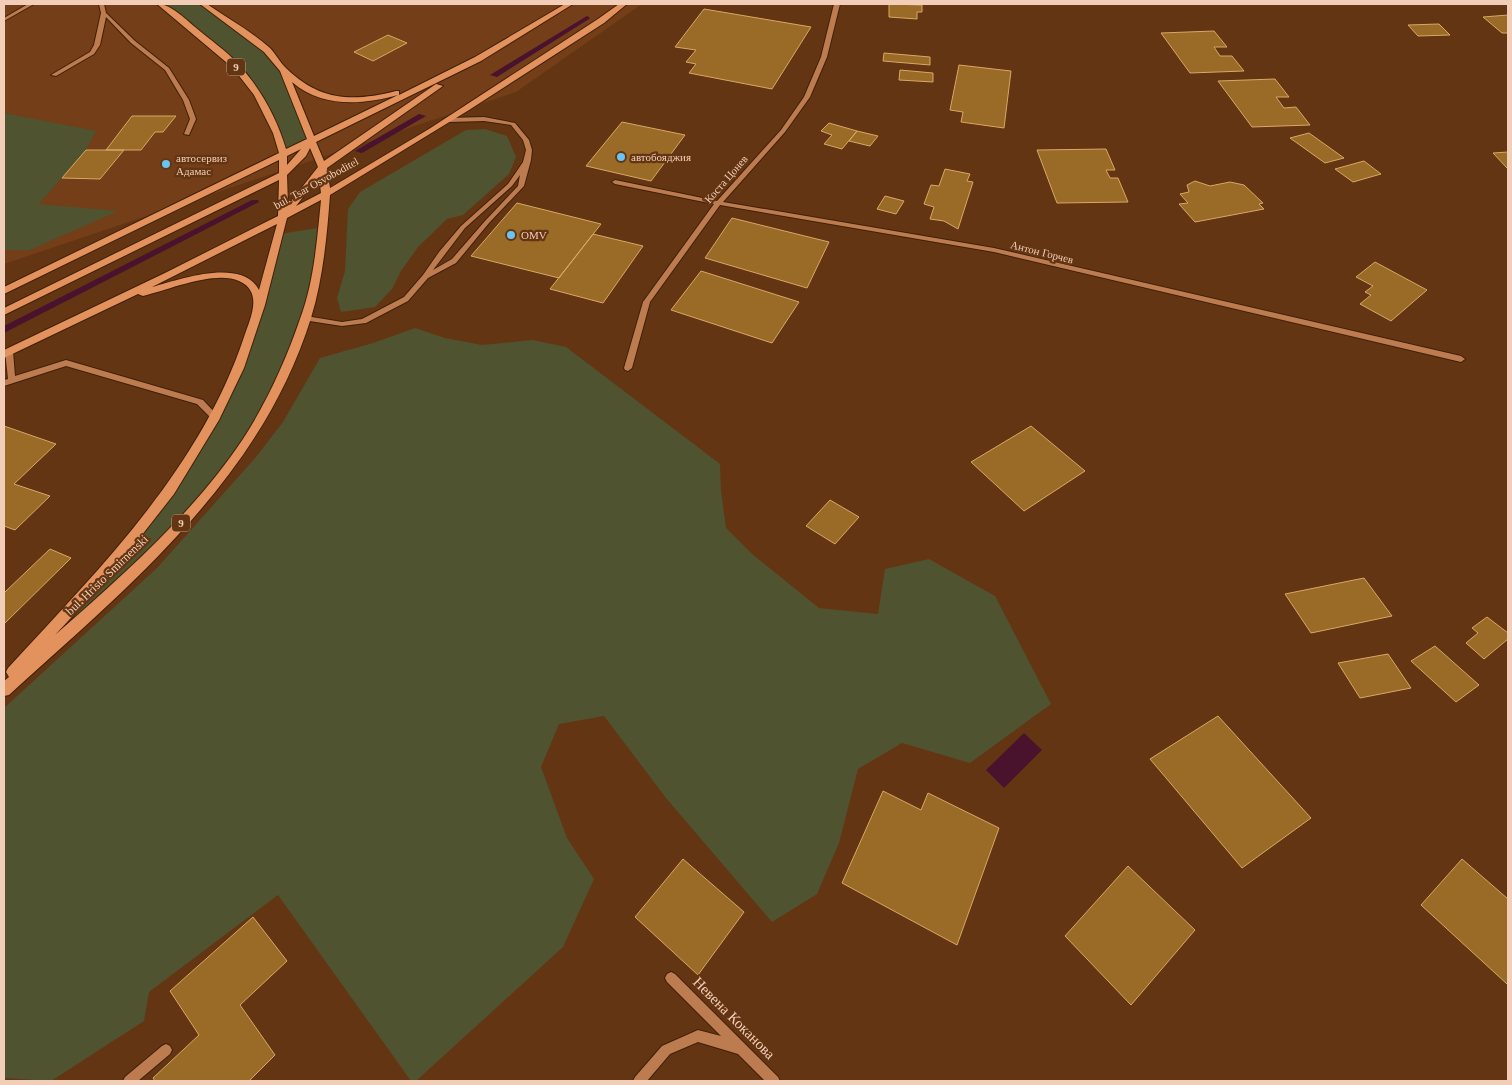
<svg xmlns="http://www.w3.org/2000/svg" width="1512" height="1085" viewBox="0 0 1512 1085" font-family="'Times New Roman',serif">
<style>
.built{fill:#733e18}
.green{fill:#4f532f}
.water{fill:#49132e}
.lines{fill:none;stroke-linecap:round;stroke-linejoin:round}
.stream{fill:#49132e;fill-rule:evenodd}
.building{fill:#996b27;stroke:#d9a766}
.minor-casing{stroke:#402008;stroke-width:2}
.major-casing{stroke:#402008;stroke-width:2}
.minor{fill:#bd7b50;fill-rule:evenodd}
.major{fill:#e4925d;fill-rule:evenodd}
.poi-dot{fill:#6ac3f1;stroke:#643513;stroke-width:2}
.labels{text-anchor:middle;dominant-baseline:central;stroke-width:4.5;stroke-linejoin:round;paint-order:stroke}
.shield{fill:#643513;stroke:#c79f86;stroke-width:1}
.shield-label{font-size:11px;font-weight:bold;fill:#f2cdb7}
.far-poi-label{font-size:11px;fill:#f2cdb7;stroke:#643513;text-anchor:start}
.far-street-label{font-size:11px;fill:#f2cdb7;stroke:#643513}
.street-label{font-size:12px;fill:#f2cdb7;stroke:#643513}
.near-street-label{font-size:15px;fill:#f2cdb7;stroke:#643513}
</style>
<rect width="100%" height="100%" fill="#643513"/>
<!-- built -->
<path class="built" d="M 4,4 L 642,4 L 516,92 L 4,264 Z"/>
<!-- green -->
<path class="green" d="M 160,4 L 203,4 L 249,35 L 284,71 L 311,139 L 283,153 C 275,134 268,114 258,96 C 238,60 193,28 160,4 Z
M 4,113 L 96,131 L 86,150 L 39,204 L 118,211 L 30,250 L 4,250 Z
M 485,129 L 507,136 L 516,157 L 509,174 L 463,215 L 447,219 L 418,247 L 401,271 L 392,289 L 375,307 L 341,312 L 337,298 L 345,271 L 348,209 L 360,192 L 466,130 Z
M 323,227 L 306,318 L 247,442 L 133,574 L 4,690 L 4,682 L 104,573 L 170,491 L 239,368 L 280,234 Z
M 415,328 L 445,338 L 482,345 L 533,340 L 566,347 L 720,464 L 721,491 L 726,528 L 752,554 L 819,608 L 878,614 L 885,569 L 929,559 L 995,596 L 1051,704 L 970,763 L 902,743 L 858,769 L 839,843 L 817,894 L 772,922 L 666,798 L 604,716 L 559,724 L 541,767 L 567,838 L 594,879 L 563,947 L 416,1081 L 411,1081 L 278,895 L 149,992 L 144,1021 L 51,1081 L 4,1078 L 4,708 L 157,568 L 256,457 L 283,422 L 320,358 L 373,343 Z"/>
<!-- water -->
<path class="water" d="M 1024,733 L 1042,750 L 1004,788 L 986,770 Z"/>
<g class="lines">
<!-- stream -->
<path class="stream" d="M 587,16 L 590,18 L 589,19 L 497,77 L 490,75 Z
M 419,114 L 426,116 L 362,153 L 355,151 Z
M 252,200 L 258,200 L 259,202 L 4,333 L 4,326 Z"/>
</g>
<!-- building -->
<path class="building" d="M 889,4 L 922,5 L 922,12 L 917,12 L 917,19 L 889,17 Z
M 704,9 L 811,27 L 772,89 L 689,73 L 696,64 L 686,62 L 696,50 L 675,47 Z
M 1508,15 L 1508,33 L 1502,33 L 1483,17 Z
M 1439,24 L 1450,35 L 1418,36 L 1408,25 Z
M 1214,31 L 1227,47 L 1214,47 L 1220,56 L 1232,56 L 1244,71 L 1190,73 L 1161,33 Z
M 388,35 L 407,43 L 373,61 L 354,52 Z
M 884,53 L 930,57 L 930,65 L 883,61 Z
M 959,65 L 1011,71 L 1004,128 L 961,122 L 963,112 L 950,110 Z
M 900,70 L 933,73 L 933,82 L 899,80 Z
M 1275,79 L 1289,97 L 1276,97 L 1284,108 L 1296,107 L 1310,125 L 1252,127 L 1218,81 Z
M 132,116 L 176,116 L 163,132 L 155,132 L 141,150 L 106,150 Z
M 622,122 L 685,135 L 651,181 L 586,166 Z
M 829,123 L 857,131 L 842,149 L 824,144 L 832,135 L 821,131 Z
M 857,131 L 878,136 L 870,146 L 849,141 Z
M 1309,133 L 1344,158 L 1325,163 L 1290,138 Z
M 1106,149 L 1115,170 L 1106,170 L 1110,178 L 1118,178 L 1128,202 L 1057,203 L 1037,150 Z
M 86,150 L 124,150 L 100,179 L 62,178 Z
M 1508,152 L 1508,168 L 1507,168 L 1493,153 Z
M 1364,161 L 1381,174 L 1353,182 L 1335,169 Z
M 945,169 L 970,174 L 967,181 L 973,182 L 958,229 L 944,221 L 930,219 L 934,207 L 924,204 L 931,185 L 939,186 Z
M 1195,181 L 1210,186 L 1230,182 L 1244,185 L 1263,203 L 1259,204 L 1264,209 L 1195,222 L 1179,204 L 1188,203 L 1180,194 L 1189,192 L 1187,185 Z
M 885,196 L 904,201 L 896,214 L 877,209 Z
M 517,203 L 601,224 L 559,278 L 471,256 Z
M 732,218 L 829,242 L 807,288 L 705,258 Z
M 593,234 L 643,246 L 603,303 L 550,289 Z
M 1375,262 L 1427,290 L 1391,321 L 1360,304 L 1371,295 L 1365,292 L 1373,286 L 1356,277 Z
M 701,271 L 799,302 L 772,343 L 671,310 Z
M 4,426 L 56,444 L 14,484 L 50,496 L 15,530 L 4,526 Z
M 1031,426 L 1085,471 L 1024,511 L 971,462 Z
M 830,500 L 859,517 L 835,544 L 806,526 Z
M 50,549 L 71,558 L 4,624 L 4,593 Z
M 1364,578 L 1392,616 L 1311,633 L 1285,594 Z
M 1487,617 L 1508,633 L 1508,639 L 1484,659 L 1466,643 L 1478,633 L 1472,628 Z
M 1435,646 L 1479,685 L 1456,702 L 1411,661 Z
M 1388,654 L 1411,688 L 1360,698 L 1338,663 Z
M 1218,716 L 1311,818 L 1242,868 L 1150,759 Z
M 883,791 L 921,810 L 928,793 L 999,828 L 957,945 L 842,883 Z
M 683,859 L 744,912 L 698,975 L 635,917 Z
M 1462,859 L 1508,899 L 1508,982 L 1507,984 L 1421,905 Z
M 1128,866 L 1195,930 L 1131,1005 L 1065,936 Z
M 253,917 L 287,961 L 240,1005 L 275,1055 L 249,1081 L 155,1081 L 153,1078 L 199,1035 L 170,991 Z"/>
<g class="lines">
<defs>
<path id="minor" d="M 28,4 L 34,4 L 4,21 L 4,18 Z
M 99,4 L 104,4 L 106,13 L 135,41 L 169,68 L 189,100 L 196,119 L 189,135 L 184,134 L 190,119 L 183,100 L 165,70 L 131,43 L 106,17 L 100,45 L 94,54 L 56,76 L 51,75 L 90,52 L 94,45 L 101,13 Z
M 834,4 L 840,4 L 827,57 L 810,97 L 785,132 L 723,202 L 994,248 L 1461,356 L 1465,359 L 1461,362 L 994,252 L 720,205 L 650,302 L 632,368 L 628,371 L 625,370 L 624,368 L 643,302 L 714,204 L 615,184 L 612,182 L 615,180 L 717,201 L 781,130 L 804,97 L 821,57 Z
M 484,117 L 515,123 L 529,140 L 532,150 L 531,160 L 524,186 L 489,223 L 456,263 L 428,278 L 408,301 L 366,323 L 342,326 L 303,320 L 302,318 L 306,316 L 342,322 L 362,319 L 404,297 L 423,275 L 439,252 L 461,226 L 508,184 L 523,162 L 526,150 L 523,140 L 511,125 L 484,121 L 449,122 L 446,120 L 449,118 ZM 520,175 L 518,186 L 485,221 L 452,259 L 433,270 L 465,228 L 512,186 Z
M 9,348 L 13,351 L 15,376 L 66,360 L 203,400 L 219,417 L 218,419 L 212,419 L 197,404 L 66,366 L 4,386 L 4,380 L 8,379 L 5,351 Z
M 671,972 L 675,974 L 778,1077 L 780,1081 L 765,1081 L 738,1054 L 698,1042 L 670,1054 L 647,1081 L 633,1081 L 635,1077 L 662,1046 L 698,1030 L 721,1036 L 667,982 L 665,978 L 667,974 Z
M 166,1044 L 170,1046 L 172,1050 L 170,1054 L 138,1081 L 123,1081 L 125,1077 L 162,1046 Z"/>
<path id="major" d="M 157,4 C 171,4 184,18 195,27 C 210,40 227,51 239,65 C 261,89 277,119 286,149 L 307,139 L 280,71 L 264,52 L 200,4 L 207,4 C 227,18 251,31 270,48 C 276,54 280,63 287,69 C 320,101 353,102 396,91 L 399,91 L 399,95 L 475,57 L 565,4 L 573,4 L 481,61 L 316,142 L 324,161 L 436,84 L 443,86 L 327,168 L 330,188 L 429,129 L 598,19 L 619,4 L 627,4 L 604,23 L 469,110 L 330,195 C 327,236 323,279 311,318 C 261,479 129,586 9,695 L 4,696 L 4,681 L 9,677 L 6,672 L 8,668 C 100,568 200,469 244,337 C 250,319 264,292 239,281 C 215,270 168,290 143,296 L 138,294 L 4,358 L 4,350 L 165,273 L 278,216 L 279,180 L 4,315 L 4,308 L 279,173 L 279,160 L 4,294 L 4,287 L 279,153 L 273,133 L 254,95 L 233,68 ZM 292,82 C 322,108 362,105 398,95 L 314,136 ZM 310,148 L 318,167 L 288,205 L 287,175 L 306,156 ZM 301,149 L 287,165 L 287,156 ZM 319,177 L 321,193 L 296,206 ZM 321,200 C 317,240 314,282 300,319 C 286,360 267,402 243,439 C 193,514 123,575 55,635 L 109,577 L 174,494 L 219,420 L 244,368 L 265,305 L 287,218 ZM 277,224 L 259,290 C 242,257 180,279 152,287 Z"/>
</defs>
<!-- minor casing -->
<use href="#minor" class="minor-casing"/>
<!-- major casing -->
<use href="#major" class="major-casing"/>
<!-- minor -->
<use href="#minor" class="minor"/>
<!-- major -->
<use href="#major" class="major"/>
</g>
<!-- markers -->
<g class="poi-dot">
<circle cx="621" cy="157" r="5"/>
<circle cx="166" cy="164" r="5"/>
<circle cx="511" cy="235" r="5"/>
</g>
<g class="labels">
<!-- shield labels -->
<g class="shield">
<rect x="227" y="58.5" width="18" height="17" rx="4"/>
<rect x="172" y="514.5" width="18" height="17" rx="4"/>
</g>
<g class="shield-label">
<text x="236" y="67">9</text>
<text x="181" y="523">9</text>
</g>
<!-- far-poi labels -->
<g class="far-poi-label">
<text x="631" y="157">автобояджия</text>
<text x="176" y="158">автосервиз<tspan x="176" dy="13">Адамас</tspan></text>
<text x="521" y="235">OMV</text>
</g>
<!-- far-street labels -->
<g class="far-street-label">
<text transform="translate(726 179) rotate(-49)">Коста Цонев</text>
<text transform="translate(316 183) rotate(-29)">bul. Tsar Osvoboditel</text>
<text transform="translate(1042 252) rotate(14)">Антон Горчев</text>
</g>
<!-- street labels -->
<g class="street-label">
<text transform="translate(107 575) rotate(-44)">bul. Hristo Smirnenski</text>
</g>
<!-- near-street labels -->
<g class="near-street-label">
<text transform="translate(734 1018) rotate(45)">Невена Коканова</text>
</g>
</g>
<!-- border -->
<rect width="1512" height="1085" fill="none" stroke="#f2cdb7" stroke-width="10"/>
</svg>
